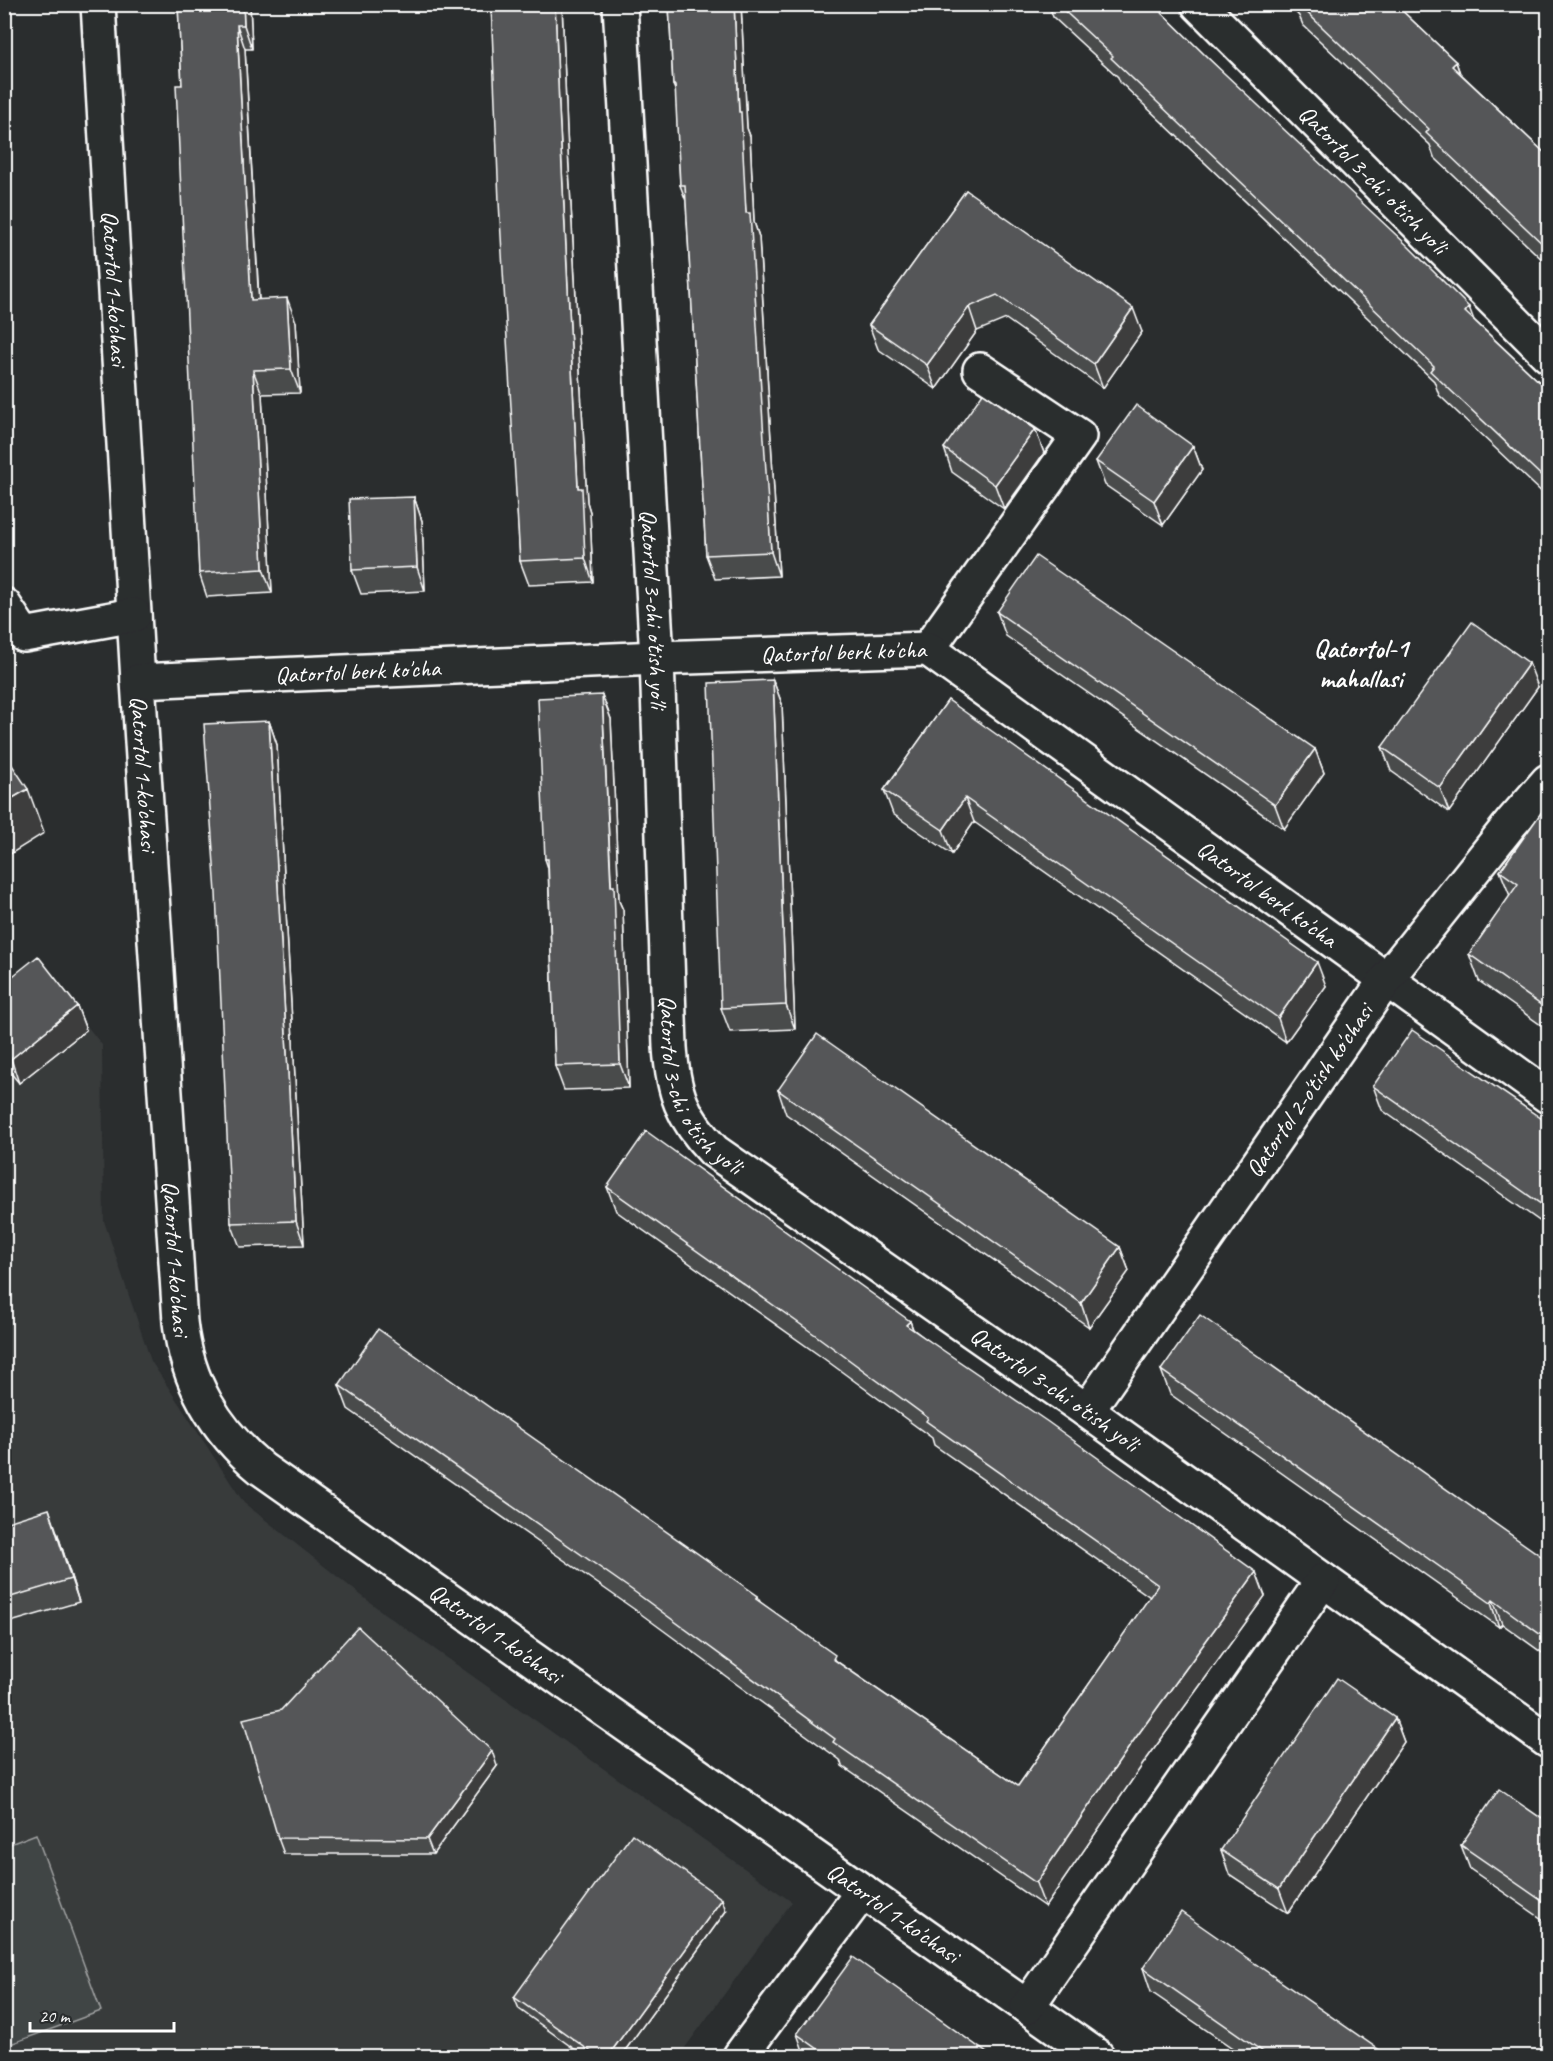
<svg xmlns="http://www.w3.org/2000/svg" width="1553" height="2061" viewBox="0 0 1553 2061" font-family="Caveat,sans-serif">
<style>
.built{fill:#373a3b}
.green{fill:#414445;stroke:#a0a2a2;stroke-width:1.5}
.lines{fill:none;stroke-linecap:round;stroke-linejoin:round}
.minor-casing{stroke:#fff;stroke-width:38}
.minor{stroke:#2a2d2e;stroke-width:33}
.wall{fill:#494b4c;stroke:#fff;stroke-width:1.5}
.shaded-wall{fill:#3c3d3e;stroke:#fff;stroke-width:1.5}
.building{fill:#555758;stroke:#fff;stroke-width:1.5}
.labels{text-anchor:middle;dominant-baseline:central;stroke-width:4.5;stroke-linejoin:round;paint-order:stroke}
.street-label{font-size:24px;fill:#fff;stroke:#2a2d2e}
.neighbourhood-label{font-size:26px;font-weight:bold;fill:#fff;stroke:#2a2d2e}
</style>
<rect width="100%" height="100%" fill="#2a2d2e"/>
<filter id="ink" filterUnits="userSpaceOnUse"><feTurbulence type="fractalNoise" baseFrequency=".0167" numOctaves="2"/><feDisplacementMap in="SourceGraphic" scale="12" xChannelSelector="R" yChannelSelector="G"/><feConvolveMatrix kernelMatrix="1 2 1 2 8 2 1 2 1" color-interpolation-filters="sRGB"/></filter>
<g filter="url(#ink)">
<!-- built -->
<path class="built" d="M 47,975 L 102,1045 L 104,1221 L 151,1361 L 244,1503 L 385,1614 L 792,1902 L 679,2056 L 5,2056 L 4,1005 Z"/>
<!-- green -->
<path class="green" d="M 36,1834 L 101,2011 L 5,2046 L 5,1846 Z"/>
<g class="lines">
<defs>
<g id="minor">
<path id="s1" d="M 98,4 L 138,681 L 180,1322 C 187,1383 215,1430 262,1469 L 1097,2056"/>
<path id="s2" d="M 620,4 L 657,658 L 670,1047 C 673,1092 682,1118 714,1151 L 1087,1411 L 1548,1741"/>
<path id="s3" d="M 1198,4 L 1548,355"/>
<path d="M 4,605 L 24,635 L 134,615"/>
<path d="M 928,649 L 1079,436 L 980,370"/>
<path id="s4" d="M 138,681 L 657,658 L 928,649 L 1548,1096"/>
<path id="s5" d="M 1087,1411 L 1385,981 L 1512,822 L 1548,781"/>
<path d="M 1027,2007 L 1323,1580"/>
<path d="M 740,2056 L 863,1891"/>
</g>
</defs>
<!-- minor casing -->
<use href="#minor" class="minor-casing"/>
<!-- minor -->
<use href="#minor" class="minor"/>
</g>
<!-- wall -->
<path class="wall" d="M 178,4 L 250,4 L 252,49 L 245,49 L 259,299 L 296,322 L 300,393 L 262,394 L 272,593 L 207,597 L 199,573 L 182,85 Z
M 491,4 L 562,4 L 567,132 L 587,502 L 590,512 L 593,582 L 529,585 L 520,561 Z
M 669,4 L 741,4 L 747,128 L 750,136 L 754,222 L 759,237 L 779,576 L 715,579 L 706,555 L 686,201 L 680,185 L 676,92 L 673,85 Z
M 1044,4 L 1153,4 L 1474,320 L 1548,390 L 1548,498 L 1439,395 L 1434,381 L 1120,82 L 1118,77 L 1053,17 L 1051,11 Z
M 1288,4 L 1395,4 L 1456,62 L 1460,73 L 1548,156 L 1548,265 L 1434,157 L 1430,145 L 1303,25 L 1299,16 Z
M 966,190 L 1142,332 L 1103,388 L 1006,319 L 977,331 L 936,389 L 878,349 L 869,325 Z
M 1035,429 L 1044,453 L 1004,509 L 952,472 L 944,448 Z
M 1193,446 L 1202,470 L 1163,525 L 1105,485 L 1096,461 Z
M 414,497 L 422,521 L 425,591 L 361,594 L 352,570 Z
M 997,612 L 1315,749 L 1324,773 L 1284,829 L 1006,636 Z
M 773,680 L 782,704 L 795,1029 L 730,1032 L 721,1008 Z
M 1538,687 L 1449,812 L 1391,771 L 1382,747 Z
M 602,695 L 611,719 L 619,901 L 623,910 L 629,1088 L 564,1090 L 555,1066 L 548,868 L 545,859 Z
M 948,700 L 1326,986 L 1286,1042 L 974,822 L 952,854 L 893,814 L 884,790 Z
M 269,721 L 277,745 L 304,1245 L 240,1247 L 231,1223 Z
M 1548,803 L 1548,1030 L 1479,981 L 1469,954 L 1510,896 L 1500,871 Z
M 4,983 L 77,1006 L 86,1030 L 19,1083 L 4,1065 Z
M 1373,1086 L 1548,1123 L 1548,1227 L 1382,1110 Z
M 778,1090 L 1120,1247 L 1129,1271 L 1089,1327 L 786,1114 Z
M 607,1187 L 910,1321 L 913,1329 L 1265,1596 L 1143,1764 L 1045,1907 L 842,1766 L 840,1760 L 641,1614 L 348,1409 L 339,1385 L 758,1596 L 760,1602 L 838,1662 L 1018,1786 L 1150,1597 L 934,1445 L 932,1438 L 823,1358 L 616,1211 Z
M 1161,1370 L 1548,1561 L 1548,1657 L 1502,1624 L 1499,1627 L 1170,1394 Z
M 4,1523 L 57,1532 L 79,1602 L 4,1624 Z
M 1395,1718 L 1404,1742 L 1288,1913 L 1229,1874 L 1221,1850 Z
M 497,1766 L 433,1854 L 284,1854 L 278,1838 Z
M 1548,1823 L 1548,1923 L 1470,1869 L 1461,1845 Z
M 726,1911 L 621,2056 L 584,2056 L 519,2009 L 514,1997 Z
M 1143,1968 L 1388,2056 L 1244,2056 L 1151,1992 Z
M 797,2034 L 991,2056 L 805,2056 Z"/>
<!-- shaded-wall -->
<path class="shaded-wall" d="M 243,4 L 250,4 L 252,49 L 244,25 Z
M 555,4 L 562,4 L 567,132 L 587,502 L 590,512 L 593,582 L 585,558 L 578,488 L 559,108 Z
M 734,4 L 741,4 L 747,128 L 750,136 L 754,222 L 759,237 L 779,576 L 771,552 L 746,213 L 739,112 Z
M 237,25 L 245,49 L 260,324 L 251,300 Z
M 1456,62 L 1464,86 L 1452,66 Z
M 287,298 L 296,322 L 300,393 L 291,369 Z
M 969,307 L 977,331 L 936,389 L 927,365 Z
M 1469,307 L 1478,331 L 1465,312 Z
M 1133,308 L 1142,332 L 1103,388 L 1094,364 Z
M 253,370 L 262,394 L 272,593 L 263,569 Z
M 1035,429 L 1044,453 L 1004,509 L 995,485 Z
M 1193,446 L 1202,470 L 1163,525 L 1154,501 Z
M 414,497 L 422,521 L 425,591 L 417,567 Z
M 1529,663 L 1538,687 L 1449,812 L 1440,788 Z
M 773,680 L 782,704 L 795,1029 L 786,1005 Z
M 602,695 L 611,719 L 619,901 L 623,910 L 629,1088 L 620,1064 Z
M 269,721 L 277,745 L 304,1245 L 296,1221 Z
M 1315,749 L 1324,773 L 1284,829 L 1275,805 Z
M 28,789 L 44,833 L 4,858 L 4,803 Z
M 965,798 L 974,822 L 952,854 L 943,830 Z
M 1317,962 L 1326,986 L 1286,1042 L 1278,1018 Z
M 77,1006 L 86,1030 L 19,1083 L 11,1059 Z
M 1120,1247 L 1129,1271 L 1089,1327 L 1081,1303 Z
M 910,1321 L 918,1345 L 906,1325 Z
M 49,1509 L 57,1532 L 79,1602 L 71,1579 Z
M 1256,1572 L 1265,1596 L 1143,1764 L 1045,1907 L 1036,1883 L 1134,1740 Z
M 1493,1600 L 1502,1624 L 1499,1627 L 1491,1603 Z
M 1395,1718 L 1404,1742 L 1288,1913 L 1279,1889 Z
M 492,1751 L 497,1766 L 433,1854 L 427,1839 Z
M 722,1899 L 726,1911 L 621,2056 L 608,2056 Z"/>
<!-- building -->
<path class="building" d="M 178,4 L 243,4 L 244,25 L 237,25 L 251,300 L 287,298 L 291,369 L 253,370 L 263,569 L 199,573 L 176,85 L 182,85 Z
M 491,4 L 555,4 L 559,108 L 578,488 L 582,488 L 585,558 L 520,561 L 499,202 Z
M 669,4 L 734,4 L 739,112 L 741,112 L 746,213 L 750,213 L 771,552 L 706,555 L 685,185 L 680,185 L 675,85 L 673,85 Z
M 1057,4 L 1153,4 L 1209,59 L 1408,246 L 1469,307 L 1465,312 L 1548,390 L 1548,482 L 1430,371 L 1434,366 L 1111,58 L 1113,56 Z
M 1298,4 L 1395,4 L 1456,62 L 1452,66 L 1548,156 L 1548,249 L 1426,133 L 1429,129 Z
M 966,190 L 1133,308 L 1094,364 L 997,295 L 969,307 L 927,365 L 869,325 Z
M 983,393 L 1035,429 L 995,485 L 944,448 Z
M 1136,405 L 1193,446 L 1154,501 L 1096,461 Z
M 414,497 L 417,567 L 352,570 L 349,499 Z
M 1036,556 L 1315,749 L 1275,805 L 997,612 Z
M 1472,622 L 1529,663 L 1440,788 L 1382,747 Z
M 773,680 L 786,1005 L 721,1008 L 709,683 Z
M 602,695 L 611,886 L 614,886 L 620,1064 L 555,1066 L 548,859 L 545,859 L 538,698 Z
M 948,700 L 1317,962 L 1278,1018 L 965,798 L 943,830 L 884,790 Z
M 269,721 L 296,1221 L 231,1223 L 216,893 L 204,724 Z
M 4,753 L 28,789 L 4,803 Z
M 1548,803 L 1548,1010 L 1469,954 L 1518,884 L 1500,871 Z
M 38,956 L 77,1006 L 11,1059 L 4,1051 L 4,983 Z
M 1412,1030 L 1548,1123 L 1548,1209 L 1373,1086 Z
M 817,1034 L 1120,1247 L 1081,1303 L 778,1090 Z
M 646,1131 L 910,1321 L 906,1325 L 1048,1422 L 1256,1572 L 1134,1740 L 1036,1883 L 833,1742 L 835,1739 L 632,1590 L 339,1385 L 378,1329 L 758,1596 L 756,1599 L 835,1655 L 833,1659 L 1018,1786 L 1158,1585 L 926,1421 L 928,1418 L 814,1334 L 607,1187 Z
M 1200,1315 L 1548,1561 L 1548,1640 L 1493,1600 L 1491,1603 L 1161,1370 Z
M 49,1509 L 71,1579 L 4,1599 L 4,1523 Z
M 358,1627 L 492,1751 L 427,1839 L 278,1838 L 243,1719 L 281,1710 Z
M 1337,1678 L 1395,1718 L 1279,1889 L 1221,1850 Z
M 1499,1789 L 1548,1823 L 1548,1905 L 1461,1845 Z
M 632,1834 L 722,1899 L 608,2056 L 597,2056 L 514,1997 Z
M 1181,1912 L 1388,2056 L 1269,2056 L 1143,1968 Z
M 853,1957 L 991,2056 L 828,2056 L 797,2034 Z"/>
</g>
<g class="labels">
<!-- street labels -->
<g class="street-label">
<text stroke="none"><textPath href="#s3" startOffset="248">Qatortol 3-chi o'tish yo'li</textPath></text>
<text stroke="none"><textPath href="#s1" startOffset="285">Qatortol 1-ko'chasi</textPath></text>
<text stroke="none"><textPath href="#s2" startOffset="606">Qatortol 3-chi o'tish yo'li</textPath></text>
<text stroke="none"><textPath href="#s4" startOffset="706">Qatortol berk ko'cha</textPath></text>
<text stroke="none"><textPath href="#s4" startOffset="220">Qatortol berk ko'cha</textPath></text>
<text stroke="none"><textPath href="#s1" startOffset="771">Qatortol 1-ko'chasi</textPath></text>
<text stroke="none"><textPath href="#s4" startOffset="1209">Qatortol berk ko'cha</textPath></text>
<text stroke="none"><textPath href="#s2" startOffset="1092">Qatortol 3-chi o'tish yo'li</textPath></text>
<text stroke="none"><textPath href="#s5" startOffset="390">Qatortol 2-o'tish ko'chasi</textPath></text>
<text stroke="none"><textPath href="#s1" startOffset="1257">Qatortol 1-ko'chasi</textPath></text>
<text stroke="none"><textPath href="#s2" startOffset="1576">Qatortol 3-chi o'tish yo'li</textPath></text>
<text stroke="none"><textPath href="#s1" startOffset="1779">Qatortol 1-ko'chasi</textPath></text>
<text stroke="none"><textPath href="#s1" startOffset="2265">Qatortol 1-ko'chasi</textPath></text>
</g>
<!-- neighbourhood labels -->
<g class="neighbourhood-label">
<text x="1361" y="648">Qatortol-1<tspan x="1361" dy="30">mahallasi</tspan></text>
</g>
</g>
<!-- margin -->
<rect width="1553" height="2061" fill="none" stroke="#2a2d2e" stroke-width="24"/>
<rect x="12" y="12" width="1529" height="2037" fill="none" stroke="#fff" stroke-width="2" filter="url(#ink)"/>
<!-- scale -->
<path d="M30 2022v9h144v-9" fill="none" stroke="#ffffff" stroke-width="3"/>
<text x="39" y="2022" font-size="18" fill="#ffffff" stroke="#2a2d2e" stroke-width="4.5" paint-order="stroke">20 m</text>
</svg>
